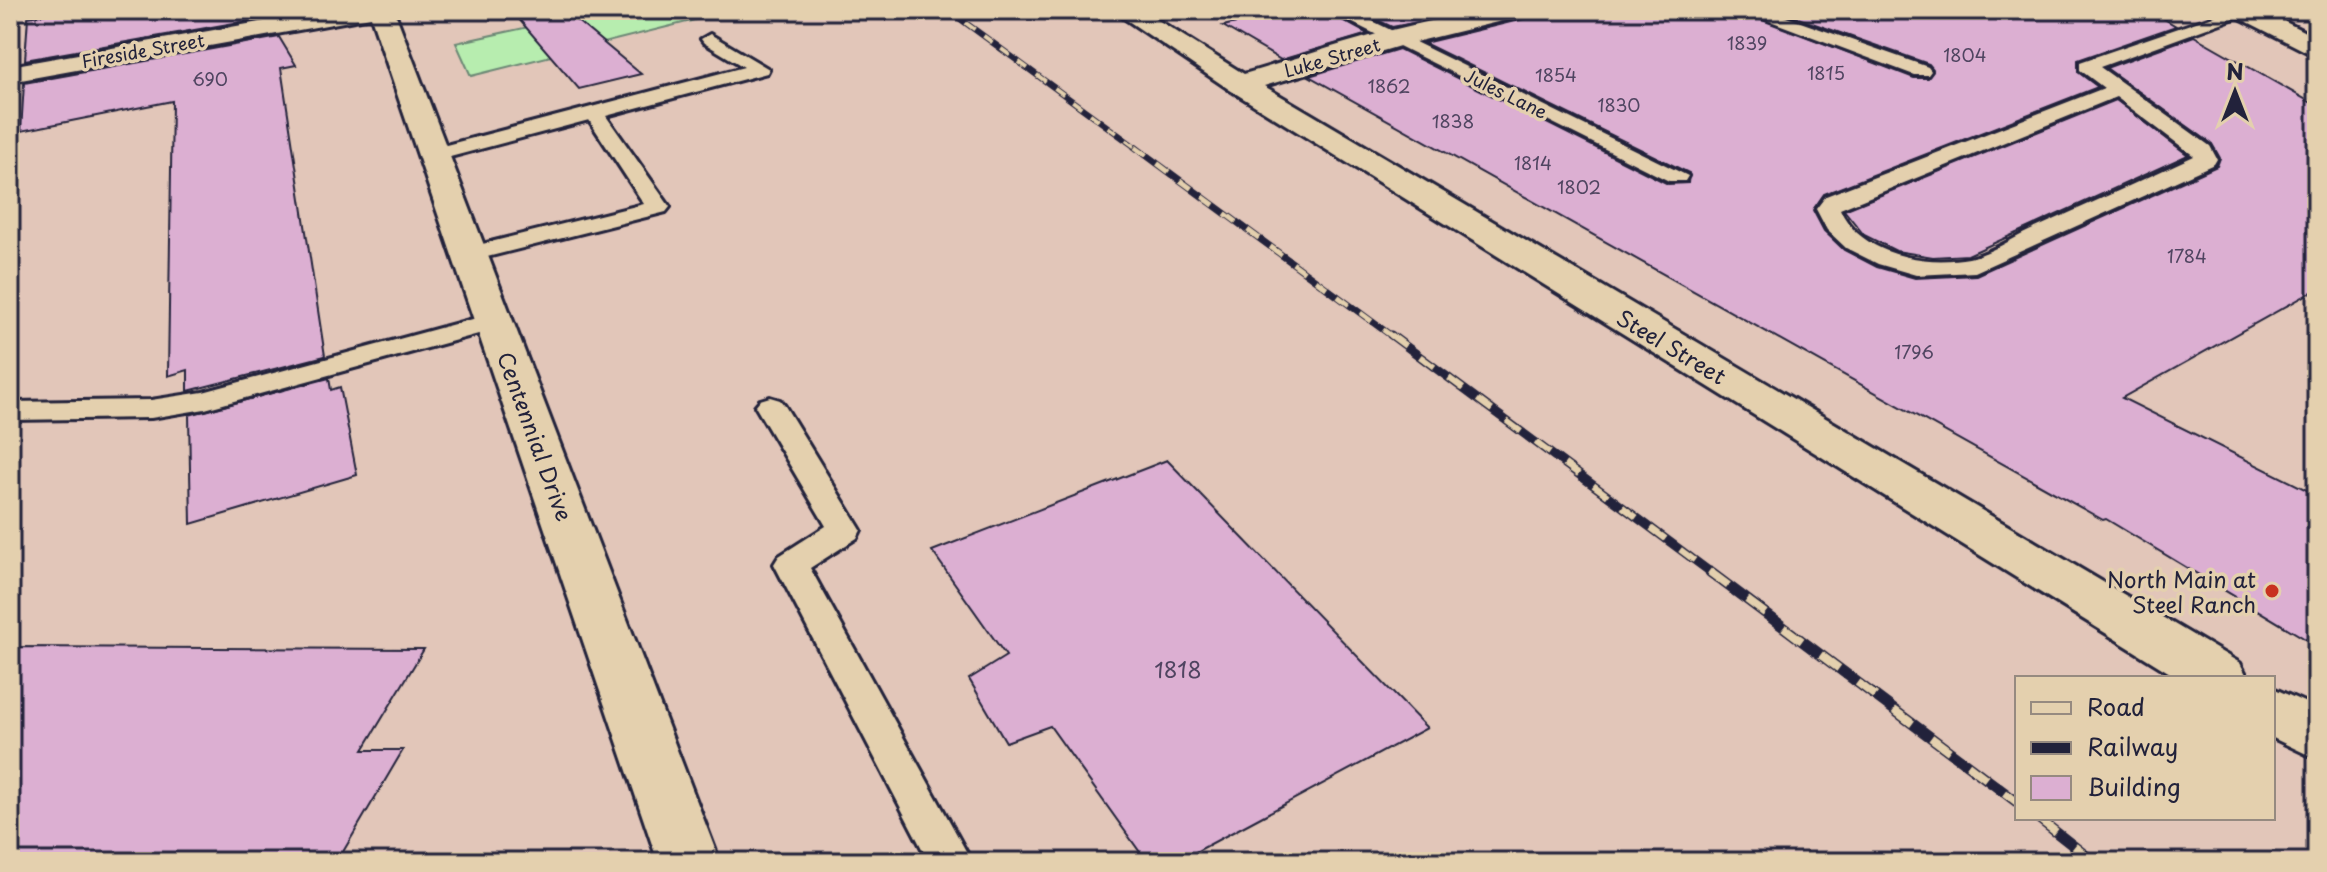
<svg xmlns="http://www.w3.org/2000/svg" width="2327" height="872" viewBox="0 0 2327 872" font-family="'Playpen Sans',sans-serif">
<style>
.green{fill:#b7edaf;stroke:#6c8875;stroke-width:2}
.building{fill:#dcafd2;stroke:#22223b;stroke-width:2}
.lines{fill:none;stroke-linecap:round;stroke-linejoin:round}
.lane-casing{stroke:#22223b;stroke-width:6}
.street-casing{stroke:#22223b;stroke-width:6}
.lane{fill:#e4d0ae;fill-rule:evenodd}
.street{fill:#e4d0ae;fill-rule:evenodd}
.rail-far3-casing{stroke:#22223b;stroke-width:6}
.rail-far2-casing{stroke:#22223b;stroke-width:7}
.rail-far1-casing{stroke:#22223b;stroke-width:9}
.rail-casing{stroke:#22223b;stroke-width:11}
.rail-far3{stroke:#e4d0ae;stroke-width:4;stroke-dasharray:11;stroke-linecap:butt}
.rail-far2{stroke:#e4d0ae;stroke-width:5;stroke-dasharray:14;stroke-linecap:butt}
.rail-far1{stroke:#e4d0ae;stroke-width:6;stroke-dasharray:18;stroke-linecap:butt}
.rail{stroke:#e4d0ae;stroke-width:8;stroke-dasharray:23;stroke-linecap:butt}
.poi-dot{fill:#c8321e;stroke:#e4d0ae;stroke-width:3}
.labels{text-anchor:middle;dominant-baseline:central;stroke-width:7;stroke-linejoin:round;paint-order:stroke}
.number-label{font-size:18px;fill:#504561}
.far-street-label{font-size:18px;fill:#22223b;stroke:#e4d0ae}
.street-label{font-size:22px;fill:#22223b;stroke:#e4d0ae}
.poi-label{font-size:22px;fill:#22223b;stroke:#e4d0ae;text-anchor:end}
.near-number-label{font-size:22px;fill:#504561}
</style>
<rect width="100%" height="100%" fill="#e2c6b9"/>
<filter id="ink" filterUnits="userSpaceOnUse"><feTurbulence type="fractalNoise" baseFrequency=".0125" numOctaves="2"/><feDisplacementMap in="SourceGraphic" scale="16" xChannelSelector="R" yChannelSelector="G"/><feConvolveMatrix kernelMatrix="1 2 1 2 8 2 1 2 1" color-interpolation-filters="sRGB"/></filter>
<g filter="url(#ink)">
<!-- green -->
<path class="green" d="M 606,10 L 735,10 L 471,76 L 456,43 Z"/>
<!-- building -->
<path class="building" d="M 70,10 L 264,10 L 268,17 L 25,60 L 28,17 Z
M 511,10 L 564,10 L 641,74 L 579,89 Z
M 1294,10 L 1324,10 L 1368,34 L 1281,60 L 1223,26 Z
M 1357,10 L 1483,10 L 1392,27 Z
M 1533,10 L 1738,10 L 1914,78 L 1928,78 L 1933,69 L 1929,64 L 1775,10 L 2149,10 L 2176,26 L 2078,60 L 2078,72 L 2098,87 L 1824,194 L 1813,210 L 1824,231 L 1844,250 L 1877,267 L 1915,278 L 1976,275 L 2217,166 L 2220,158 L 2212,144 L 2106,68 L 2194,36 L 2317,106 L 2317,289 L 2122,398 L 2317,495 L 2317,646 L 2106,519 L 2103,520 L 1309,76 L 1399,49 L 1668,184 L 1688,183 L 1689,173 L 1424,43 L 1527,18 Z
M 279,37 L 296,65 L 281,68 L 325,356 L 188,391 L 188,370 L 168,376 L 172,101 L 21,131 L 24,83 Z
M 2116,100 L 2188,155 L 1968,255 L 1933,257 L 1896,251 L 1864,235 L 1844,210 Z
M 329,378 L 331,390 L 340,387 L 357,475 L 191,524 L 189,415 Z
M 1167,460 L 1427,728 L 1177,862 L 1147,862 L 1050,726 L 1006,742 L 969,679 L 1006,656 L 932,551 Z
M 10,647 L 424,649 L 363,750 L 403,750 L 337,862 L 10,862 Z"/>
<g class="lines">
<defs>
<path id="lane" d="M 1327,10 L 1350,10 L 1688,176 L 1685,181 L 1669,181 Z
M 1741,10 L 1766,10 L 1928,67 L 1931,71 L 1928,75 L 1914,75 Z
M 2231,10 L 2254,11 L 2100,67 L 2210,146 L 2217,159 L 2214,164 L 1975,272 L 1916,275 L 1878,264 L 1846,248 L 1827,230 L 1816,209 L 1826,196 L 2104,88 L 2080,70 L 2080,62 ZM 2116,97 L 2194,156 C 2140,181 2085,206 2031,230 C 2012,239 1989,254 1969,258 C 1924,266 1860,255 1840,209 Z
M 710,34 L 769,69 L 767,73 L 606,116 L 670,207 L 666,212 L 471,261 L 462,259 L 459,254 L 462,249 L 644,204 L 589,120 L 435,161 L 424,155 L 427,150 L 744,67 L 704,43 L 701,39 Z
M 495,313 L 504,315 L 508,321 L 504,327 L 205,409 L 151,418 L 10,420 L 10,402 L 151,400 L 203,392 Z
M 770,397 L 780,400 L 785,406 L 861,530 L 857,538 L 810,568 L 972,862 L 929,862 L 774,564 L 779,556 L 826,526 L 755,406 L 760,400 Z"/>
<path id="street" d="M 327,10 L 394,10 L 720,862 L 658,862 L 371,17 L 10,82 L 10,66 Z
M 1112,10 L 1142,10 L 1244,74 C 1336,47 1433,10 1530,10 L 1526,15 L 1403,45 L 1264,86 L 2240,663 L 2248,678 L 2178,678 L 1230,90 Z
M 2230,10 L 2262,10 L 2317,38 L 2317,57 L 2234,15 Z
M 2273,688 L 2317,708 L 2317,759 L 2273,738 Z"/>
</defs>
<!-- lane casing -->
<use href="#lane" class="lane-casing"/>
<!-- street casing -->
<use href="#street" class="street-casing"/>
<!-- lane -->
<use href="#lane" class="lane"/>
<!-- street -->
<use href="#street" class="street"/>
<defs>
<path id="rail-far3" d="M 948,10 L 1138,149"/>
<path id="rail-far2" d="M 1135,147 L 1393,337"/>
<path id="rail-far1" d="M 1391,335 L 1713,574"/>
<path id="rail" d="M 1710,572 L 2017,802
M 2038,818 L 2094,862"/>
</defs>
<!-- rail-far3 casing -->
<use href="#rail-far3" class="rail-far3-casing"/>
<!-- rail-far2 casing -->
<use href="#rail-far2" class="rail-far2-casing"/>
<!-- rail-far1 casing -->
<use href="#rail-far1" class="rail-far1-casing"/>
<!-- rail casing -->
<use href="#rail" class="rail-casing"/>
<!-- rail-far3 -->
<use href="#rail-far3" class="rail-far3"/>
<!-- rail-far2 -->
<use href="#rail-far2" class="rail-far2"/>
<!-- rail-far1 -->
<use href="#rail-far1" class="rail-far1"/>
<!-- rail -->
<use href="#rail" class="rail"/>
</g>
</g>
<!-- markers -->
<circle class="poi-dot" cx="2272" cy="591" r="8"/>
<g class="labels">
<!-- number labels -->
<g class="number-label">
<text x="1747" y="42">1839</text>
<text x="1965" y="54">1804</text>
<text x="1826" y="72">1815</text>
<text x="1556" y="74">1854</text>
<text x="210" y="78">690</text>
<text x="1389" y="85">1862</text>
<text x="1619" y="104">1830</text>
<text x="1453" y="120">1838</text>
<text x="1533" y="162">1814</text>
<text x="1579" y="186">1802</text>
<text x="2187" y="255">1784</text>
<text x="1914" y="351">1796</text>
</g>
<!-- far-street labels -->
<g class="far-street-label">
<text transform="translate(143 50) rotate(-10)">Fireside Street</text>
<text transform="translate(1332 57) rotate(-16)">Luke Street</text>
<text transform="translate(1506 93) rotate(26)">Jules Lane</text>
</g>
<!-- street labels -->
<g class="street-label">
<text transform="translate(1672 346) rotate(31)">Steel Street</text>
<text transform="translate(536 436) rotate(70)">Centennial Drive</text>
</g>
<!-- poi labels -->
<g class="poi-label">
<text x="2256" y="578">North Main at<tspan x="2256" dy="25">Steel Ranch</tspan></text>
</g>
<!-- near-number labels -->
<g class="near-number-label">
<text x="1178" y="668">1818</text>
</g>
</g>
<!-- margin -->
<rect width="2327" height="872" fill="none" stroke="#e4d0ae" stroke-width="40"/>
<rect x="20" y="20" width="2287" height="832" fill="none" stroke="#22223b" stroke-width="3" filter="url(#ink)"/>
<!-- legend -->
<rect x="2015" y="676" width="260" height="144" fill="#e4d0ae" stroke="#968a80" stroke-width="2"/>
<rect x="2031" y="702" width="40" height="12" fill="#e4d0ae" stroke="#968a80" stroke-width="2"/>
<text x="2087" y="716" font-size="24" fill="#22223b">Road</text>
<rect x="2031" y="742" width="40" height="12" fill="#22223b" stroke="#968a80" stroke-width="2"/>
<text x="2087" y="756" font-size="24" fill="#22223b">Railway</text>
<rect x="2031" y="776" width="40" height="24" fill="#dcafd2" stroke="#968a80" stroke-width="2"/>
<text x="2087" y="796" font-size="24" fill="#22223b">Building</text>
<!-- north arrow -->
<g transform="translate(2235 92)" stroke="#e4d0ae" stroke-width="6" paint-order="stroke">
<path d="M0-6L14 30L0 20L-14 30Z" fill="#22223b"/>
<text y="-12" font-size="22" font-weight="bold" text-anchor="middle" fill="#22223b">N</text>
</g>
</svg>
